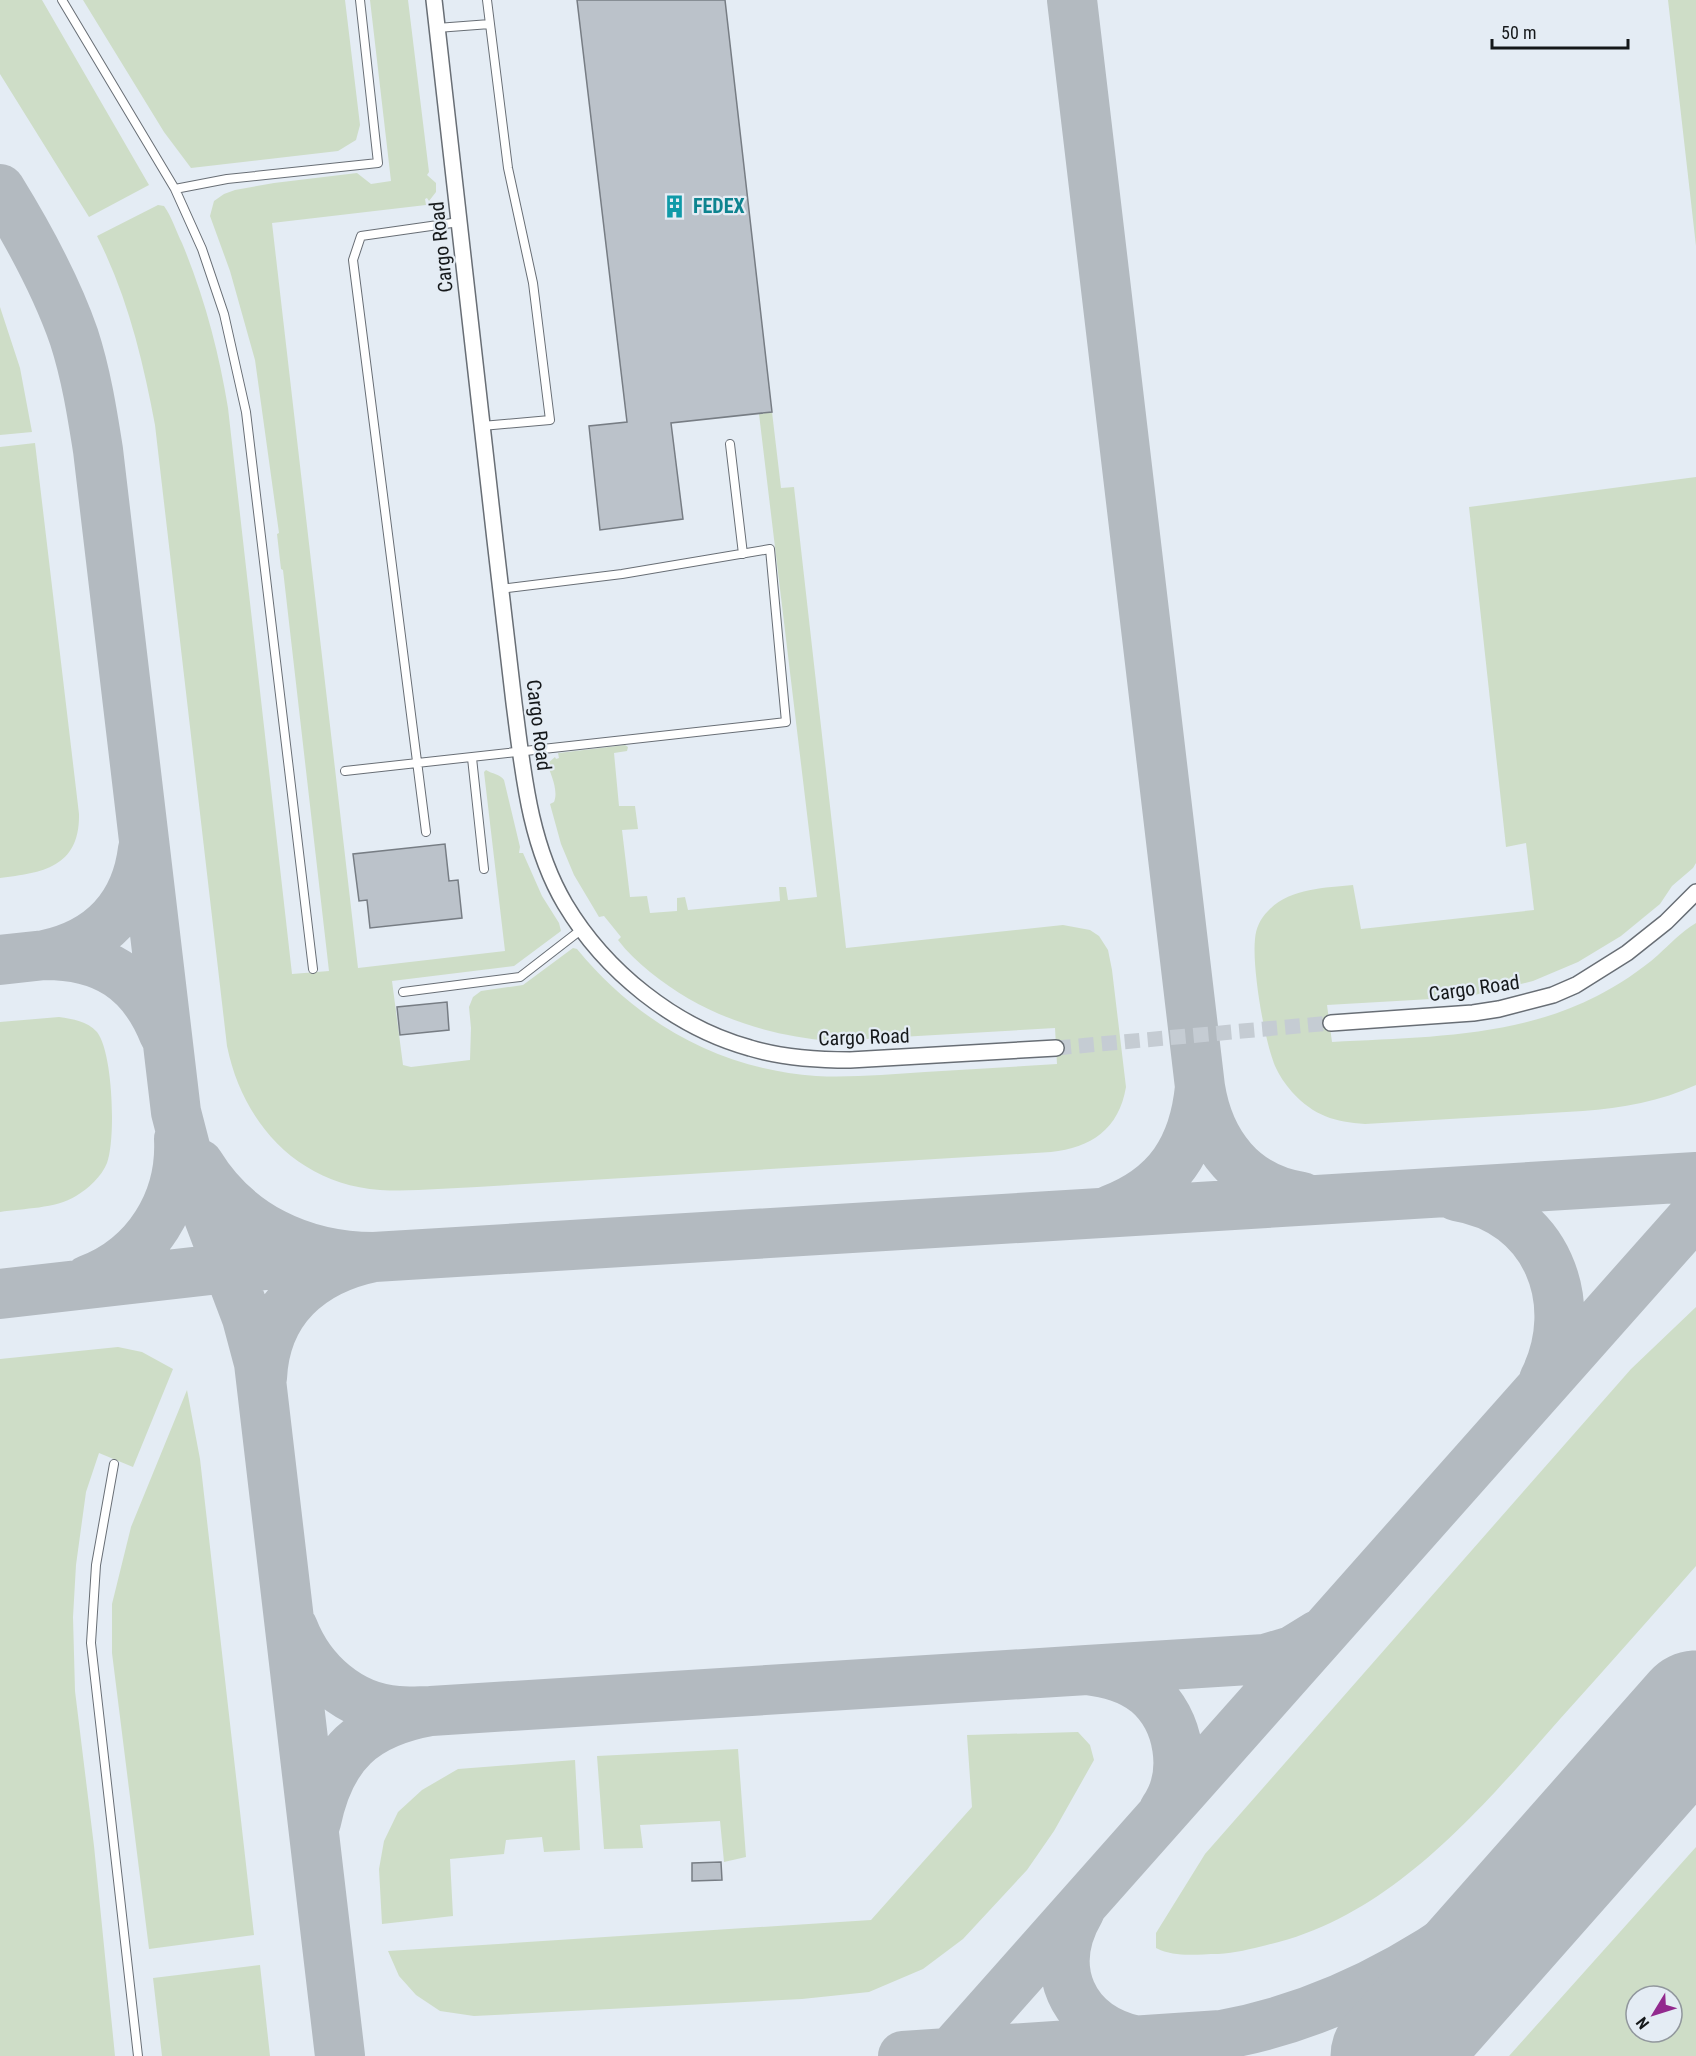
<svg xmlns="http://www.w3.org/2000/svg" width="1696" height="2056" viewBox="0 0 1696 2056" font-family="'Roboto Condensed',sans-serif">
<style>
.green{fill:#ceddc7;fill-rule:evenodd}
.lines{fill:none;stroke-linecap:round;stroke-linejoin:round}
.taxiway{stroke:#b3bac0;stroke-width:50}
.runway{stroke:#b3bac0;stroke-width:123}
.building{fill:#bbc2ca;stroke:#777d84;stroke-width:1.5}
.minor-tunnel{stroke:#c5ccd3;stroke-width:15;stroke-dasharray:15 8;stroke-linecap:butt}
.service-casing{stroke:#686e75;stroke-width:10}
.minor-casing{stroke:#686e75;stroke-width:18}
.service{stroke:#fff;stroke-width:8}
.minor{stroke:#fff;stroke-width:15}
.labels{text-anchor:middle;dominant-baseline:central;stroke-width:4.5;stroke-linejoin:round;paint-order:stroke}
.culture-label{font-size:20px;font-weight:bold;fill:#0d838f;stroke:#e4ecf4;text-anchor:start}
.street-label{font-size:20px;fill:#15181a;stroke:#e4ecf4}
</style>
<rect width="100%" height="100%" fill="#e4ecf4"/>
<!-- green -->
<path class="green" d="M 0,0 L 42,0 L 149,185 L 89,217 L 0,74 Z
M 83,0 L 345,0 L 360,125 L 356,140 L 338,151 L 191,168 L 164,132 Z
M 370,0 L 408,0 L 429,172 L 427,175 L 436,183 L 436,192 L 429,201 L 427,198 L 425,199 L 426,205 L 272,223 L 358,968 L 505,951 L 484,772 L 486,770 C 492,774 500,774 504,780 L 520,847 L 519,853 L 523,853 L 542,896 L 559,923 L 561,931 L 514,966 L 392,981 L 403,1065 L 411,1067 L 470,1060 L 471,1028 L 469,1007 L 473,997 L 481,991 L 523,985 L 573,948 L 577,949 C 638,1023 719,1069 816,1076 C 852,1078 889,1074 925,1072 C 969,1069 1013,1067 1057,1064 L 1055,1028 L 831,1041 C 764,1035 703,1015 650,972 C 638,962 627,952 618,940 L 621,937 L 604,916 L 599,917 L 574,875 L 561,844 L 550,804 L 554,802 C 559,790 550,772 547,764 L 555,757 L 556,759 L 559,758 L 558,753 L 559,753 L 625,745 L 628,747 L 627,751 L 614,753 L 619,806 L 635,806 L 638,829 L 622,830 L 630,897 L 647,896 L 650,913 L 677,911 L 677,898 L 685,897 L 688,910 L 780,901 L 779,887 L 786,887 L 788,900 L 817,897 L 759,414 L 772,412 L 781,488 L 794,487 L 846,948 L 1063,925 L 1090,930 L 1099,936 L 1108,950 L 1112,970 L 1126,1087 C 1119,1129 1091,1148 1051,1152 L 477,1187 C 445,1188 412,1192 380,1190 C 298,1184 243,1124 227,1046 L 155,425 C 143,360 127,295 97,236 L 158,205 L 164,206 C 172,217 176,231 182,243 C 204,296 219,352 228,408 L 292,974 L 329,971 L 283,570 L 281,569 L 277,534 L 279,533 L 255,360 L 230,271 L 210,216 L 214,201 L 224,194 L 235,190 L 274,183 L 357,173 L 371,184 L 391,181 Z
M 1668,0 L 1696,0 L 1696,246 Z
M 0,307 L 20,368 L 32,432 L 0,435 Z
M 35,443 L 79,814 C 80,867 43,873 0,878 L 0,447 Z
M 1696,477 L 1696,863 L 1693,868 L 1672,886 L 1660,904 L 1621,936 L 1578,962 L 1533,981 L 1466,997 L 1327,1005 L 1332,1042 C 1421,1037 1516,1038 1597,996 C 1618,985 1640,971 1658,955 C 1670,944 1681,932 1696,923 L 1696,1085 C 1661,1101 1622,1108 1583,1111 L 1365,1124 C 1335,1122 1314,1116 1292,1092 C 1285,1084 1279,1075 1275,1066 C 1264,1039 1252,968 1255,939 C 1256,928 1260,919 1268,911 C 1289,888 1325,888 1353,885 L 1361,929 L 1534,910 L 1526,843 L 1506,847 L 1469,507 Z
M 59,1017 C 73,1019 87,1021 97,1032 C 113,1052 116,1139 107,1163 C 102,1176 88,1189 76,1196 C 55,1209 24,1208 0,1212 L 0,1022 Z
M 1696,1307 L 1696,1566 C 1651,1617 1606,1668 1560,1719 C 1480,1810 1391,1917 1267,1945 C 1251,1949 1235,1953 1218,1954 C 1196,1954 1176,1958 1156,1948 L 1156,1933 L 1205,1854 L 1631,1369 Z
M 118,1347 L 142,1352 L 173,1369 L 133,1467 L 99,1453 L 86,1492 L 76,1565 L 73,1617 L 75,1691 L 94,1846 L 115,2056 L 0,2056 L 0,1359 Z
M 187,1390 L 200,1459 L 254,1935 L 149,1949 L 112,1653 L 112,1604 L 131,1527 Z
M 1078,1732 L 1090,1745 L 1094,1760 L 1054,1831 L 1027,1870 L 963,1939 L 923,1969 L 869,1992 L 802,1999 L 474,2016 L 440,2011 L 416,1995 L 399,1976 L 388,1951 L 871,1920 L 972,1807 L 967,1735 Z
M 738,1749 L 746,1857 L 724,1862 L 720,1821 L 640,1825 L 643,1848 L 604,1849 L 597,1756 Z
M 575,1760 L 580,1850 L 544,1852 L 542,1837 L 506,1840 L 504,1854 L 450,1859 L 453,1916 L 382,1924 L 379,1869 L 384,1841 L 398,1812 L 422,1790 L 458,1769 Z
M 1696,1847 L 1696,2056 L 1509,2056 ZM 1636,1996 L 1672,1996 L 1672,2032 L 1636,2032 Z
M 260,1965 L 270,2056 L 162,2056 L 153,1978 Z"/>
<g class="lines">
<!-- taxiway -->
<path class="taxiway" d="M 1072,0 L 1200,1087
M 0,189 C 29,236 56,285 74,337 C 86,374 92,412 98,450 L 176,1112 L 191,1170 L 247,1318 L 259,1363 L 340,2056
M 143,849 C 136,907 101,943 45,955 C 104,955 142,979 164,1034
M 0,960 L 45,955
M 199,1164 C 237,1226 302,1257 374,1257 C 310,1270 265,1310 262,1378
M 1456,1196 C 1546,1210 1583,1302 1544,1380
M 1110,1210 C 1168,1188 1194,1148 1200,1087 C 1209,1144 1243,1188 1302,1197
M 88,1280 C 147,1258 182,1201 179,1139
M 0,1294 L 228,1268 L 374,1257 L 1696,1177
M 293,1628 C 310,1672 350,1708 398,1711 C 409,1712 421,1711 431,1711 C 363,1723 330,1754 316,1822
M 431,1711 L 1087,1670
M 1164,1810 C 1189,1774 1180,1720 1147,1692 C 1129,1678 1109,1673 1087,1670 L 1265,1659 L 1292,1651 L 1318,1635
M 1080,1910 C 1046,1968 1071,2026 1137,2041
M 903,2056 L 1221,2035 C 1333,2015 1434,1958 1522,1885 C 1577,1839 1630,1780 1681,1729
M 948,2056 L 1696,1213"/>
<!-- runway -->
<path class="runway" d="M 1392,2056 L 1696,1712"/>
</g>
<!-- building -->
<path class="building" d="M 577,0 L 725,0 L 772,412 L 671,423 L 683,519 L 600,530 L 589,426 L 627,422 Z
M 445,844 L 449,881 L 458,880 L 462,918 L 370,928 L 367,900 L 359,901 L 353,854 Z
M 447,1002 L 449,1030 L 400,1035 L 397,1007 Z
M 721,1862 L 722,1880 L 692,1881 L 692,1863 Z"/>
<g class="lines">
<!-- minor-tunnel -->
<path class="minor-tunnel" d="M 1056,1048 L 1331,1023"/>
<defs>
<path id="service" d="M 62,0 L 175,189 L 202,249 L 224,314 L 246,412 L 313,969
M 437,28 L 490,24
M 175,189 L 227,179 L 378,163 L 360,0
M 482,426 L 550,420 L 533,283 L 508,168 L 487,0
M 730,444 L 743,554
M 472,758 L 484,869
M 345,771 C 492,756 639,739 786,722 L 770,549 L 622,574 L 500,589
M 426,832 L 353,260 L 361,236 L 459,222
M 403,992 L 520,977 L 582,929
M 114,1464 L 96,1565 L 91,1643 L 138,2056"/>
<path id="minor" d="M 434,0 C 454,180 475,360 495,540 C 501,594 508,649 514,703 C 523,771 529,843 565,904 C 605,971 674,1027 750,1048 C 783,1058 816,1060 850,1060 L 1056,1048
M 1331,1023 L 1473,1013 L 1499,1009 L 1553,995 L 1576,985 L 1627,953 L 1666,922 L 1696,892"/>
</defs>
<!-- service casing -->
<use href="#service" class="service-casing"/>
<!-- minor casing -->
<use href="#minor" class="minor-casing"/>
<!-- service -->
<use href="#service" class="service"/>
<!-- minor -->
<use href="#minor" class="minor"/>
</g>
<!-- icons -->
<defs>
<symbol id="building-bare" viewBox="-9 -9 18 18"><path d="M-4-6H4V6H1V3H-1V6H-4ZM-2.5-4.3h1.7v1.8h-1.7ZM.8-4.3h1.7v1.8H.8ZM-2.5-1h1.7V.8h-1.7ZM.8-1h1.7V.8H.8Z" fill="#0f9aa8" stroke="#e4ecf4" stroke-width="2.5" paint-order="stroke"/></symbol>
</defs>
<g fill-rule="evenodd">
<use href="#building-bare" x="658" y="190" width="33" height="33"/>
</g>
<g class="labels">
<!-- culture labels -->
<g class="culture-label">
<text x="693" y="206">FEDEX</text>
</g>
<!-- street labels -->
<g class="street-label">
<text transform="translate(441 247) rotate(-96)">Cargo Road</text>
<text transform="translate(539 725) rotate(83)">Cargo Road</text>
<text transform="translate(1474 988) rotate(-8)">Cargo Road</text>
<text transform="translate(864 1037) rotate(-2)">Cargo Road</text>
</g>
</g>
<!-- north arrow -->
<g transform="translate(1654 2014) rotate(232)"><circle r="28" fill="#e4ecf4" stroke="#91979d" stroke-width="1.5"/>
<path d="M0-4.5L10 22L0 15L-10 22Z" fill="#922a8e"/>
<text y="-9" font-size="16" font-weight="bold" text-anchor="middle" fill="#15181a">N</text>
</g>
<!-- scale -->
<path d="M1492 39v9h136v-9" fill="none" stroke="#15181a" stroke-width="3"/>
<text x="1501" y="39" font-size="18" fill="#15181a" stroke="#e4ecf4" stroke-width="4.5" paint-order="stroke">50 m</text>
</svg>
